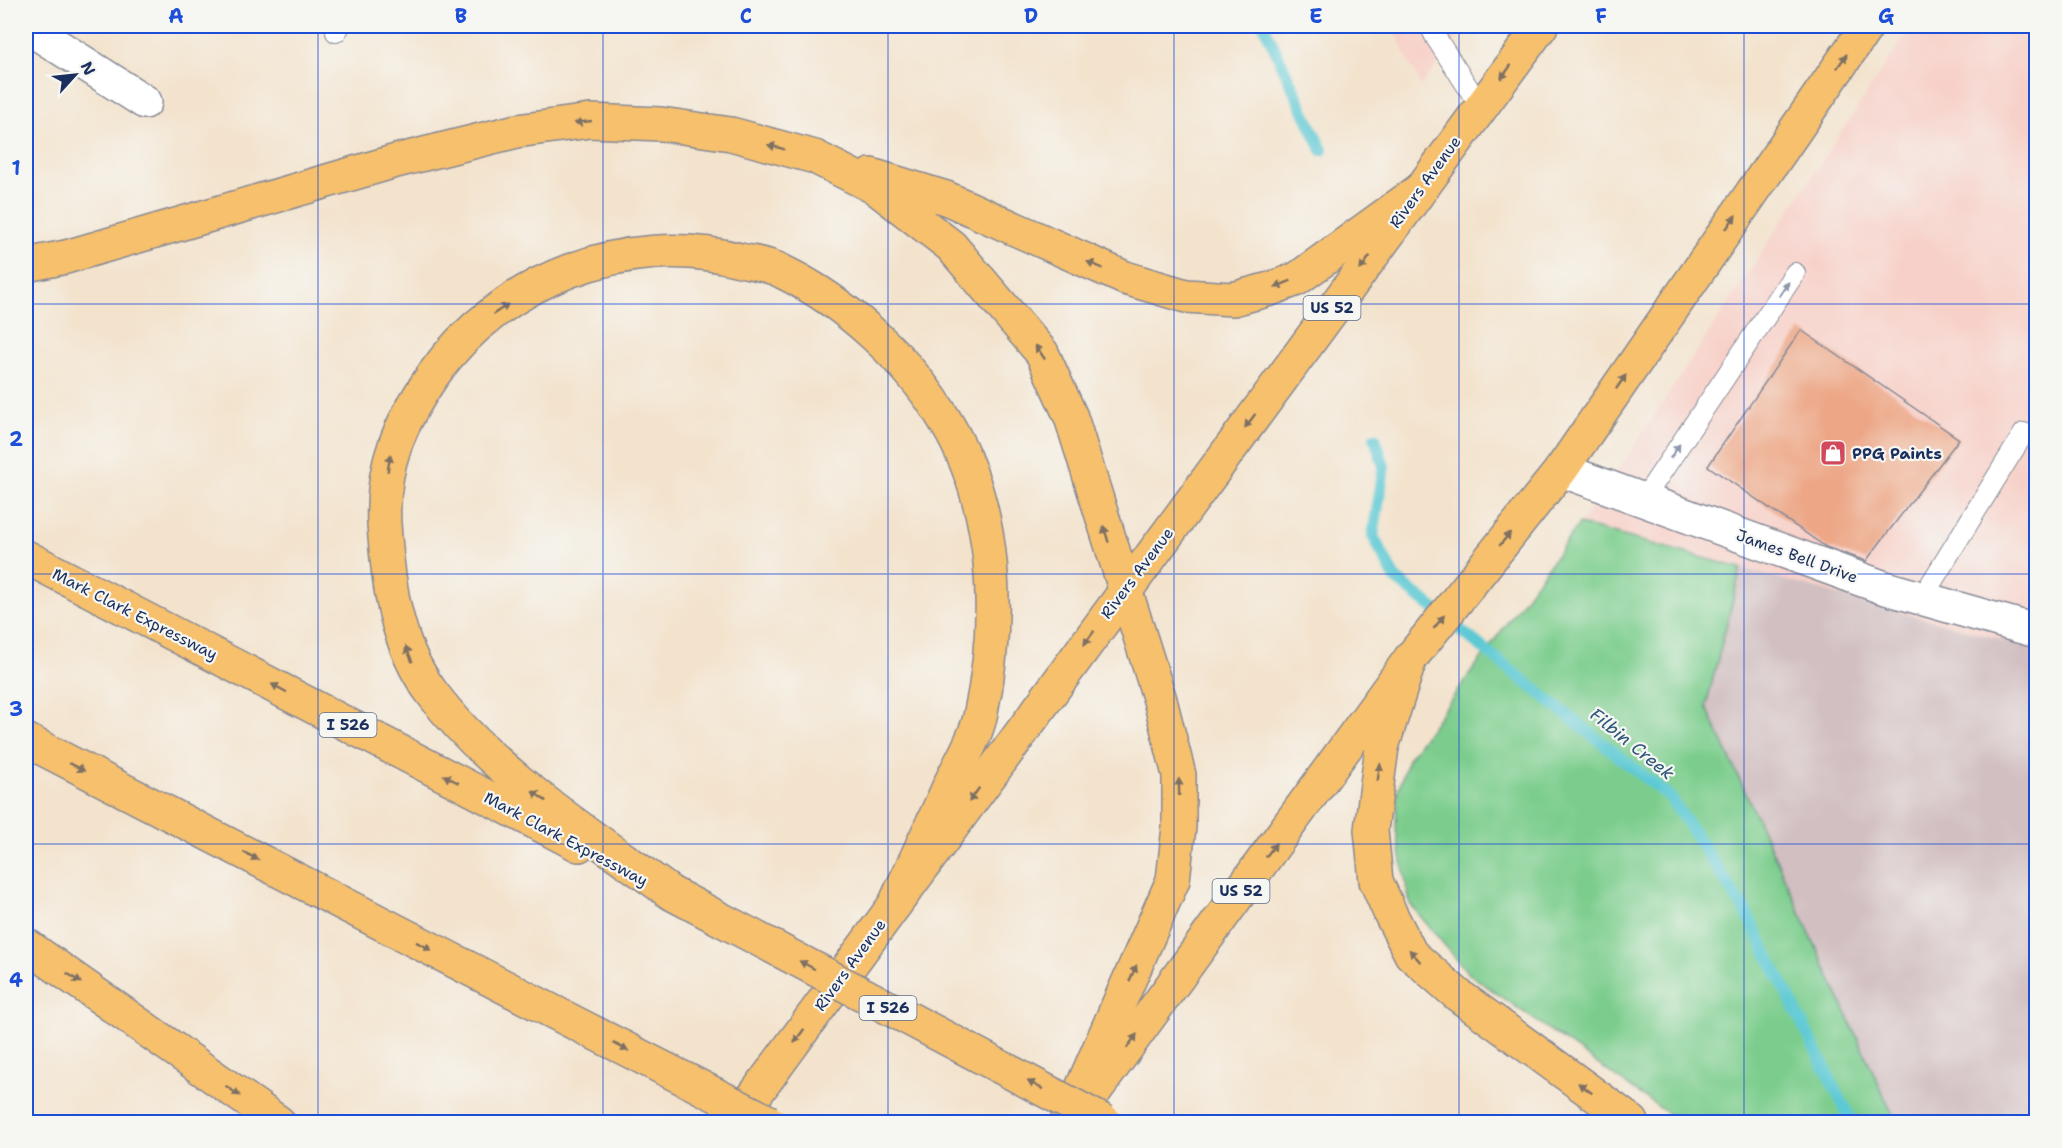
<svg xmlns="http://www.w3.org/2000/svg" width="2062" height="1148" viewBox="0 0 2062 1148" font-family="'Shantell Sans',sans-serif">
<style>
.built{fill:#f7d1c9}
.industrial{fill:#d2bfc1}
.green{fill:#7ccd8d;stroke:#4c7e76;stroke-width:1.5}
.lines{fill:none;stroke-linecap:round;stroke-linejoin:round}
.stream{stroke:#5dc9d4;stroke-width:12}
.building{fill:#eda787}
.service-casing{stroke:#878996;stroke-width:22}
.minor-casing{stroke:#878996;stroke-width:36}
.primary-casing{stroke:#878996;stroke-width:36}
.motorway-casing{stroke:#878996;stroke-width:36}
.service{stroke:#fff;stroke-width:20}
.minor{stroke:#fff;stroke-width:33}
.primary{stroke:#f7c06c;stroke-width:33}
.motorway{stroke:#f7c06c;stroke-width:33}
.motorway-bridge-casing{stroke:#878996;stroke-width:36;stroke-linecap:butt}
.motorway-bridge{stroke:#f7c06c;stroke-width:33}
.oneway{fill:#7e7064}
.oneway2{fill:#8d97ae}
.grid{fill:none;stroke:#1d4ed8;stroke-width:1.5;stroke-opacity:0.55}
.labels{text-anchor:middle;dominant-baseline:central;stroke-width:4.5;stroke-linejoin:round;paint-order:stroke}
.shield{fill:#f6f6f2;stroke:#5d6b8a;stroke-width:1.5}
.shield-label{font-size:15px;font-weight:bold;fill:#1b2f5e}
.street-label{font-size:16px;fill:#1b2f5e;stroke:#f6f6f2}
.poi-label{font-size:16px;font-weight:bold;fill:#1b2f5e;stroke:#f6f6f2;text-anchor:start}
.water-label{font-size:18px;font-style:italic;fill:#2c567c;stroke:#f6f6f2}
.neatline{fill:none;stroke:#1d4ed8;stroke-width:2}
.grid-label{font-size:20px;text-anchor:middle;font-weight:bold;fill:#1d4ed8}
</style>
<rect width="100%" height="100%" fill="#f6f6f2"/>
<filter id="ink" filterUnits="userSpaceOnUse"><feTurbulence type="fractalNoise" baseFrequency=".0167" numOctaves="2"/><feDisplacementMap in="SourceGraphic" scale="12" xChannelSelector="R" yChannelSelector="G"/><feConvolveMatrix kernelMatrix="1 2 1 2 8 2 1 2 1" color-interpolation-filters="sRGB"/></filter>
<filter id="wash" filterUnits="userSpaceOnUse"><feTurbulence type="fractalNoise" baseFrequency=".008" numOctaves="4" result="noise"/><feDisplacementMap in="SourceGraphic" scale="24" xChannelSelector="R" yChannelSelector="G"/><feGaussianBlur stdDeviation="1.35" result="paint"/><feColorMatrix in="noise" values="0 0 0 0 0 0 0 0 0 0 0 0 0 0 0 0 0 1.4 0 .05"/><feComposite in="paint" operator="in"/></filter>
<g filter="url(#wash)">
<rect width="100%" height="100%" fill="#f3e3cd"/>
<!-- built -->
<path class="built" d="M 1392,26 L 1466,26 L 1421,86 Z
M 1911,26 L 2036,26 L 2036,649 L 1580,524 L 1634,446 Z
M 70,1110 L 92,1122 L 60,1122 Z"/>
<!-- industrial -->
<path class="industrial" d="M 1741,568 L 2036,649 L 2036,1122 L 1896,1122 L 1706,706 Z"/>
<!-- green -->
<path class="green" d="M 1579,524 L 1741,568 L 1706,706 L 1896,1122 L 1680,1122 L 1468,973 L 1410,904 L 1396,830 L 1397,793 L 1408,759 Z"/>
<g class="lines">
<!-- stream -->
<path class="stream" d="M 1264,26 L 1322,150
M 1375,438 L 1384,466 L 1373,536 L 1395,578 L 1670,797 L 1746,912 L 1852,1122"/>
</g>
<g id="blocks">
<!-- building -->
<path class="building" d="M 1801,330 L 1959,439 L 1866,561 L 1826,547 L 1708,466 Z"/>
</g>
</g>
<g filter="url(#ink)">
<use href="#blocks" fill-opacity="0" stroke="#878996" stroke-width="1.5"/>
<g class="lines">
<defs>
<path id="service" d="M 1430,26 L 1436,38 L 1480,106
M 336,32 L 340,26
M 1643,500 L 1795,273
M 1922,598 L 2024,433"/>
<path id="minor" d="M 26,26 L 145,102
M 1561,470 L 1882,587 L 2036,631"/>
<path id="primary" d="M 1076,1117 L 1410,659 L 1561,470 L 1867,26
M 735,1122 L 1541,26"/>
<path id="motorway" d="M 871,175 L 946,198 L 1125,278 L 1186,296 L 1233,299 L 1270,289 L 1297,279 L 1417,192
M 26,265 L 66,257 L 396,161 L 517,131 L 590,121 L 661,124 L 731,134 L 815,157 L 876,188 L 951,246 L 1042,353 L 1071,417 L 1160,700 L 1179,775 L 1179,827 L 1173,880 L 1067,1122
M 26,557 L 579,845
M 1410,659 L 1382,747 L 1371,830 L 1376,881 L 1391,915 L 1411,954 L 1458,995 L 1632,1122
M 26,740 L 569,1020
M 671,893 C 590,834 492,773 432,693 C 395,644 388,583 384,524 C 381,464 400,423 433,375 C 501,279 627,231 740,260 C 754,263 771,265 783,272 C 847,303 910,361 946,422 C 998,509 1001,620 980,717 C 975,739 961,761 951,782 C 933,823 914,863 895,904
M 26,945 L 278,1122"/>
</defs>
<!-- service casing -->
<use href="#service" class="service-casing"/>
<!-- minor casing -->
<use href="#minor" class="minor-casing"/>
<!-- primary casing -->
<use href="#primary" class="primary-casing"/>
<!-- motorway casing -->
<use href="#motorway" class="motorway-casing"/>
<!-- service -->
<use href="#service" class="service"/>
<!-- minor -->
<use href="#minor" class="minor"/>
<!-- primary -->
<use href="#primary" class="primary"/>
<!-- motorway -->
<use href="#motorway" class="motorway"/>
<defs>
<path id="motorway-bridge" d="M 671,893 L 1105,1122
M 569,1020 L 769,1122"/>
</defs>
<!-- motorway-bridge casing -->
<use href="#motorway-bridge" class="motorway-bridge-casing"/>
<!-- motorway-bridge -->
<use href="#motorway-bridge" class="motorway-bridge"/>
</g>
<!-- one-way arrows -->
<defs><path id="oneway-solid" d="M-6-.8H1V-3.2L6.5 0L1 3.2V.8H-6Z" transform="scale(1.5)"/></defs>
<g class="oneway">
<use href="#oneway-solid" transform="translate(1842 61) rotate(-55)"/>
<use href="#oneway-solid" transform="translate(1506 72) rotate(127)"/>
<use href="#oneway-solid" transform="translate(583 122) rotate(174)"/>
<use href="#oneway-solid" transform="translate(776 147) rotate(-165)"/>
<use href="#oneway-solid" transform="translate(1731 222) rotate(-55)"/>
<use href="#oneway-solid" transform="translate(1365 263) rotate(126)"/>
<use href="#oneway-solid" transform="translate(1095 265) rotate(-157)"/>
<use href="#oneway-solid" transform="translate(1283 284) rotate(158)"/>
<use href="#oneway-solid" transform="translate(501 309) rotate(-34)"/>
<use href="#oneway-solid" transform="translate(1040 352) rotate(-124)"/>
<use href="#oneway-solid" transform="translate(1621 382) rotate(-55)"/>
<use href="#oneway-solid" transform="translate(1250 421) rotate(127)"/>
<use href="#oneway-solid" transform="translate(389 463) rotate(-81)"/>
<use href="#oneway-solid" transform="translate(1106 534) rotate(-107)"/>
<use href="#oneway-solid" transform="translate(1505 539) rotate(-51)"/>
<use href="#oneway-solid" transform="translate(1439 622) rotate(-52)"/>
<use href="#oneway-solid" transform="translate(1089 638) rotate(126)"/>
<use href="#oneway-solid" transform="translate(409 654) rotate(-113)"/>
<use href="#oneway-solid" transform="translate(279 688) rotate(-152)"/>
<use href="#oneway-solid" transform="translate(77 767) rotate(27)"/>
<use href="#oneway-solid" transform="translate(1379 772) rotate(-81)"/>
<use href="#oneway-solid" transform="translate(451 779) rotate(-152)"/>
<use href="#oneway-solid" transform="translate(1179 787) rotate(-91)"/>
<use href="#oneway-solid" transform="translate(974 795) rotate(126)"/>
<use href="#oneway-solid" transform="translate(539 796) rotate(-144)"/>
<use href="#oneway-solid" transform="translate(1271 850) rotate(-54)"/>
<use href="#oneway-solid" transform="translate(251 856) rotate(27)"/>
<use href="#oneway-solid" transform="translate(424 946) rotate(27)"/>
<use href="#oneway-solid" transform="translate(1415 956) rotate(-132)"/>
<use href="#oneway-solid" transform="translate(807 965) rotate(-152)"/>
<use href="#oneway-solid" transform="translate(1133 973) rotate(-66)"/>
<use href="#oneway-solid" transform="translate(74 978) rotate(35)"/>
<use href="#oneway-solid" transform="translate(799 1036) rotate(126)"/>
<use href="#oneway-solid" transform="translate(1132 1041) rotate(-54)"/>
<use href="#oneway-solid" transform="translate(621 1047) rotate(27)"/>
<use href="#oneway-solid" transform="translate(1035 1085) rotate(-152)"/>
<use href="#oneway-solid" transform="translate(1585 1088) rotate(-144)"/>
<use href="#oneway-solid" transform="translate(233 1091) rotate(35)"/>
</g>
<g class="oneway2">
<use href="#oneway-solid" transform="translate(1784 289) rotate(-56)"/>
<use href="#oneway-solid" transform="translate(1675 451) rotate(-56)"/>
</g>
</g>
<!-- grid -->
<path class="grid" d="M 318,26 L 318,1122M 603,26 L 603,1122M 888,26 L 888,1122M 1174,26 L 1174,1122M 1459,26 L 1459,1122M 1744,26 L 1744,1122M 26,304 L 2036,304M 26,574 L 2036,574M 26,844 L 2036,844"/>
<!-- icons -->
<defs>
<symbol id="shop-square" viewBox="-11 -11 22 22"><rect x="-9" y="-9" width="18" height="18" rx="4" fill="#d1495b" stroke="#f6f6f2"/><path d="M-5-2.5h2.3a2.7 3.5 0 0 1 5.4 0H5L5.5 6h-11ZM-1.5-2.5h3a1.5 2.3 0 0 0-3 0Z" fill="#fff"/></symbol>
</defs>
<g fill-rule="evenodd">
<use href="#shop-square" x="1818" y="438" width="30" height="30"/>
</g>
<g class="labels">
<!-- shield labels -->
<g class="shield">
<rect x="1303.5" y="296" width="57" height="24" rx="4.5"/>
<rect x="319.5" y="713" width="57" height="24" rx="4.5"/>
<rect x="1212.5" y="879" width="57" height="24" rx="4.5"/>
<rect x="859.5" y="996" width="57" height="24" rx="4.5"/>
</g>
<g class="shield-label">
<text x="1332" y="308">US 52</text>
<text x="348" y="725">I 526</text>
<text x="1241" y="891">US 52</text>
<text x="888" y="1008">I 526</text>
</g>
<!-- street labels -->
<g class="street-label">
<text transform="translate(1425 182) rotate(-54)">Rivers Avenue</text>
<text transform="translate(1797 556) rotate(20)">James Bell Drive</text>
<text transform="translate(1137 573) rotate(-53)">Rivers Avenue</text>
<text transform="translate(135 614) rotate(27)">Mark Clark Expressway</text>
<text transform="translate(566 839) rotate(28)">Mark Clark Expressway</text>
<text transform="translate(850 965) rotate(-54)">Rivers Avenue</text>
</g>
<!-- poi labels -->
<g class="poi-label">
<text x="1852" y="453">PPG Paints</text>
</g>
<!-- water labels -->
<g class="water-label">
<text transform="translate(1632 744) rotate(39)">Filbin Creek</text>
</g>
</g>
<!-- margin -->
<rect width="2062" height="1148" fill="none" stroke="#f6f6f2" stroke-width="66"/>
<!-- north arrow -->
<g transform="translate(75 75) rotate(63)" stroke="#f6f6f2" stroke-width="4.5" paint-order="stroke">
<path d="M0-4.5L10 22L0 15L-10 22Z" fill="#1b2f5e"/>
<text y="-9" font-size="16" font-weight="bold" text-anchor="middle" fill="#1b2f5e">N</text>
</g>
<rect x="33" y="33" width="1996" height="1082" class="neatline"/>
<g class="grid-label">
<text x="176" y="23">A</text>
<text x="461" y="23">B</text>
<text x="746" y="23">C</text>
<text x="1031" y="23">D</text>
<text x="1316" y="23">E</text>
<text x="1601" y="23">F</text>
<text x="1886" y="23">G</text>
<text x="16" y="175">1</text>
<text x="16" y="446">2</text>
<text x="16" y="716">3</text>
<text x="16" y="987">4</text>
</g>
</svg>
